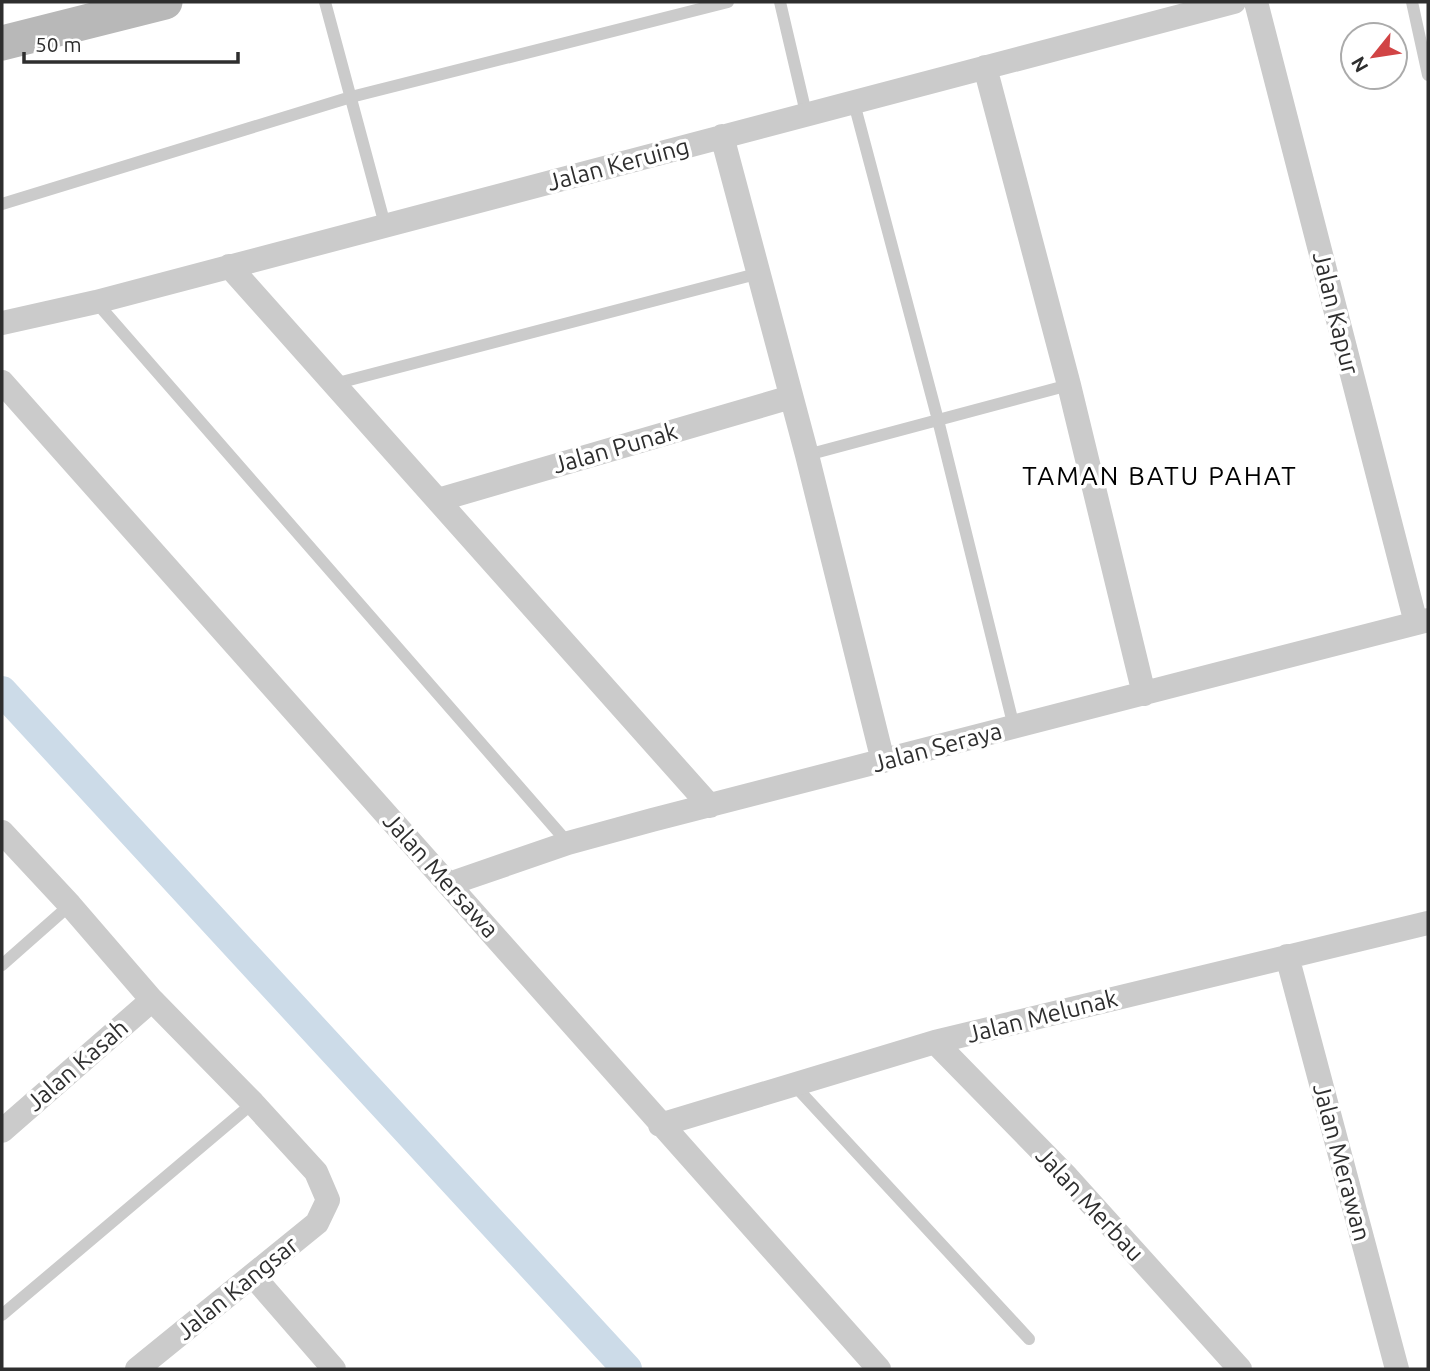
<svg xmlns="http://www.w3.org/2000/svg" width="1430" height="1371" viewBox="0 0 1430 1371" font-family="Ubuntu,sans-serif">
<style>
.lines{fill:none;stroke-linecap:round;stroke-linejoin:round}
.canal{stroke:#ccdbe8;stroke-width:30}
.lane{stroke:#cbcbcb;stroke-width:12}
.street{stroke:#cbcbcb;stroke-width:24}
.secondary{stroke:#b8b8b8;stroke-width:35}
.labels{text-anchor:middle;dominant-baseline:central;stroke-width:7;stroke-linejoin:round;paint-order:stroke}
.street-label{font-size:24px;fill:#2e2e2e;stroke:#fff}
.neighbourhood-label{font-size:26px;letter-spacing:2px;fill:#000;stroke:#fff}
</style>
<rect width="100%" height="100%" fill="#fff"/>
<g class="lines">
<!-- canal -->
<path class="canal" d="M 2,691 L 627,1369"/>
<!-- lane -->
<path class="lane" d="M 325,2 L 385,225
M 780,2 L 806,113
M 1412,2 L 1428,75
M 854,103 L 938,420 L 1014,727
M 2,204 L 351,97 L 728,2
M 96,302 L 568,843
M 334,384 L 760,273
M 807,455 L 1069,385
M 2,965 L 70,905
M 795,1086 L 1029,1339
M 2,1315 L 253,1103"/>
<!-- street -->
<path class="street" d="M 1256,2 L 1416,623
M 985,67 L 1069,385 L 1144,694
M 722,136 L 807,455 L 883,761
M 229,266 L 710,806
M 2,323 L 96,302 L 1234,2
M 2,382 L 879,1369
M 438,500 L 791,397
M 2,832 L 70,905 L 152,1000 L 253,1103 L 316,1172 L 328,1200 L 317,1223 L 137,1369
M 449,884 L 568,843 L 652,820 L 1428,620
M 1287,956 L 1397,1369
M 935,1042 L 1067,1177 L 1240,1369
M 660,1125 L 935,1042 L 1428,923
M 2,1131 L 152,1000
M 254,1277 L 334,1369"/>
<!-- secondary -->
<path class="secondary" d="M 2,43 L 165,2"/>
</g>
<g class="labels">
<!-- street labels -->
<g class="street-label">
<text transform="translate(618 164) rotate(-15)">Jalan Keruing</text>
<text transform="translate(1336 313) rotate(76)">Jalan Kapur</text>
<text transform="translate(615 448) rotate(-16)">Jalan Punak</text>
<text transform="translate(937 747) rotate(-15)">Jalan Seraya</text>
<text transform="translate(441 875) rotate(48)">Jalan Mersawa</text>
<text transform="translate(1042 1016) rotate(-14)">Jalan Melunak</text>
<text transform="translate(77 1065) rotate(-41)">Jalan Kasah</text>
<text transform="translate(1342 1162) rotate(75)">Jalan Merawan</text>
<text transform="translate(1090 1204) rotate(47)">Jalan Merbau</text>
<text transform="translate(237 1288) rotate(-39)">Jalan Kangsar</text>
</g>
<!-- neighbourhood labels -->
<g class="neighbourhood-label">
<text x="1160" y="475">TAMAN BATU PAHAT</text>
</g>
</g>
<!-- border -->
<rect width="1430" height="1371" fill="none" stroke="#2e2e2e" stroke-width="7"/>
<!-- north arrow -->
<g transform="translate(1374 56) rotate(240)"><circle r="33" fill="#ffffff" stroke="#ababab" stroke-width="2"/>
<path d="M0-5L12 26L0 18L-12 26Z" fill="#d14445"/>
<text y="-10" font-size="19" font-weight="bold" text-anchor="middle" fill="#2e2e2e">N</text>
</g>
<!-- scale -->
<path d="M24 52v10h214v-10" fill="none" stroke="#2e2e2e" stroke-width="3.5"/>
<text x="35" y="52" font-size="21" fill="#2e2e2e" stroke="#ffffff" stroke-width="5" paint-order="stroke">50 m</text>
</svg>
